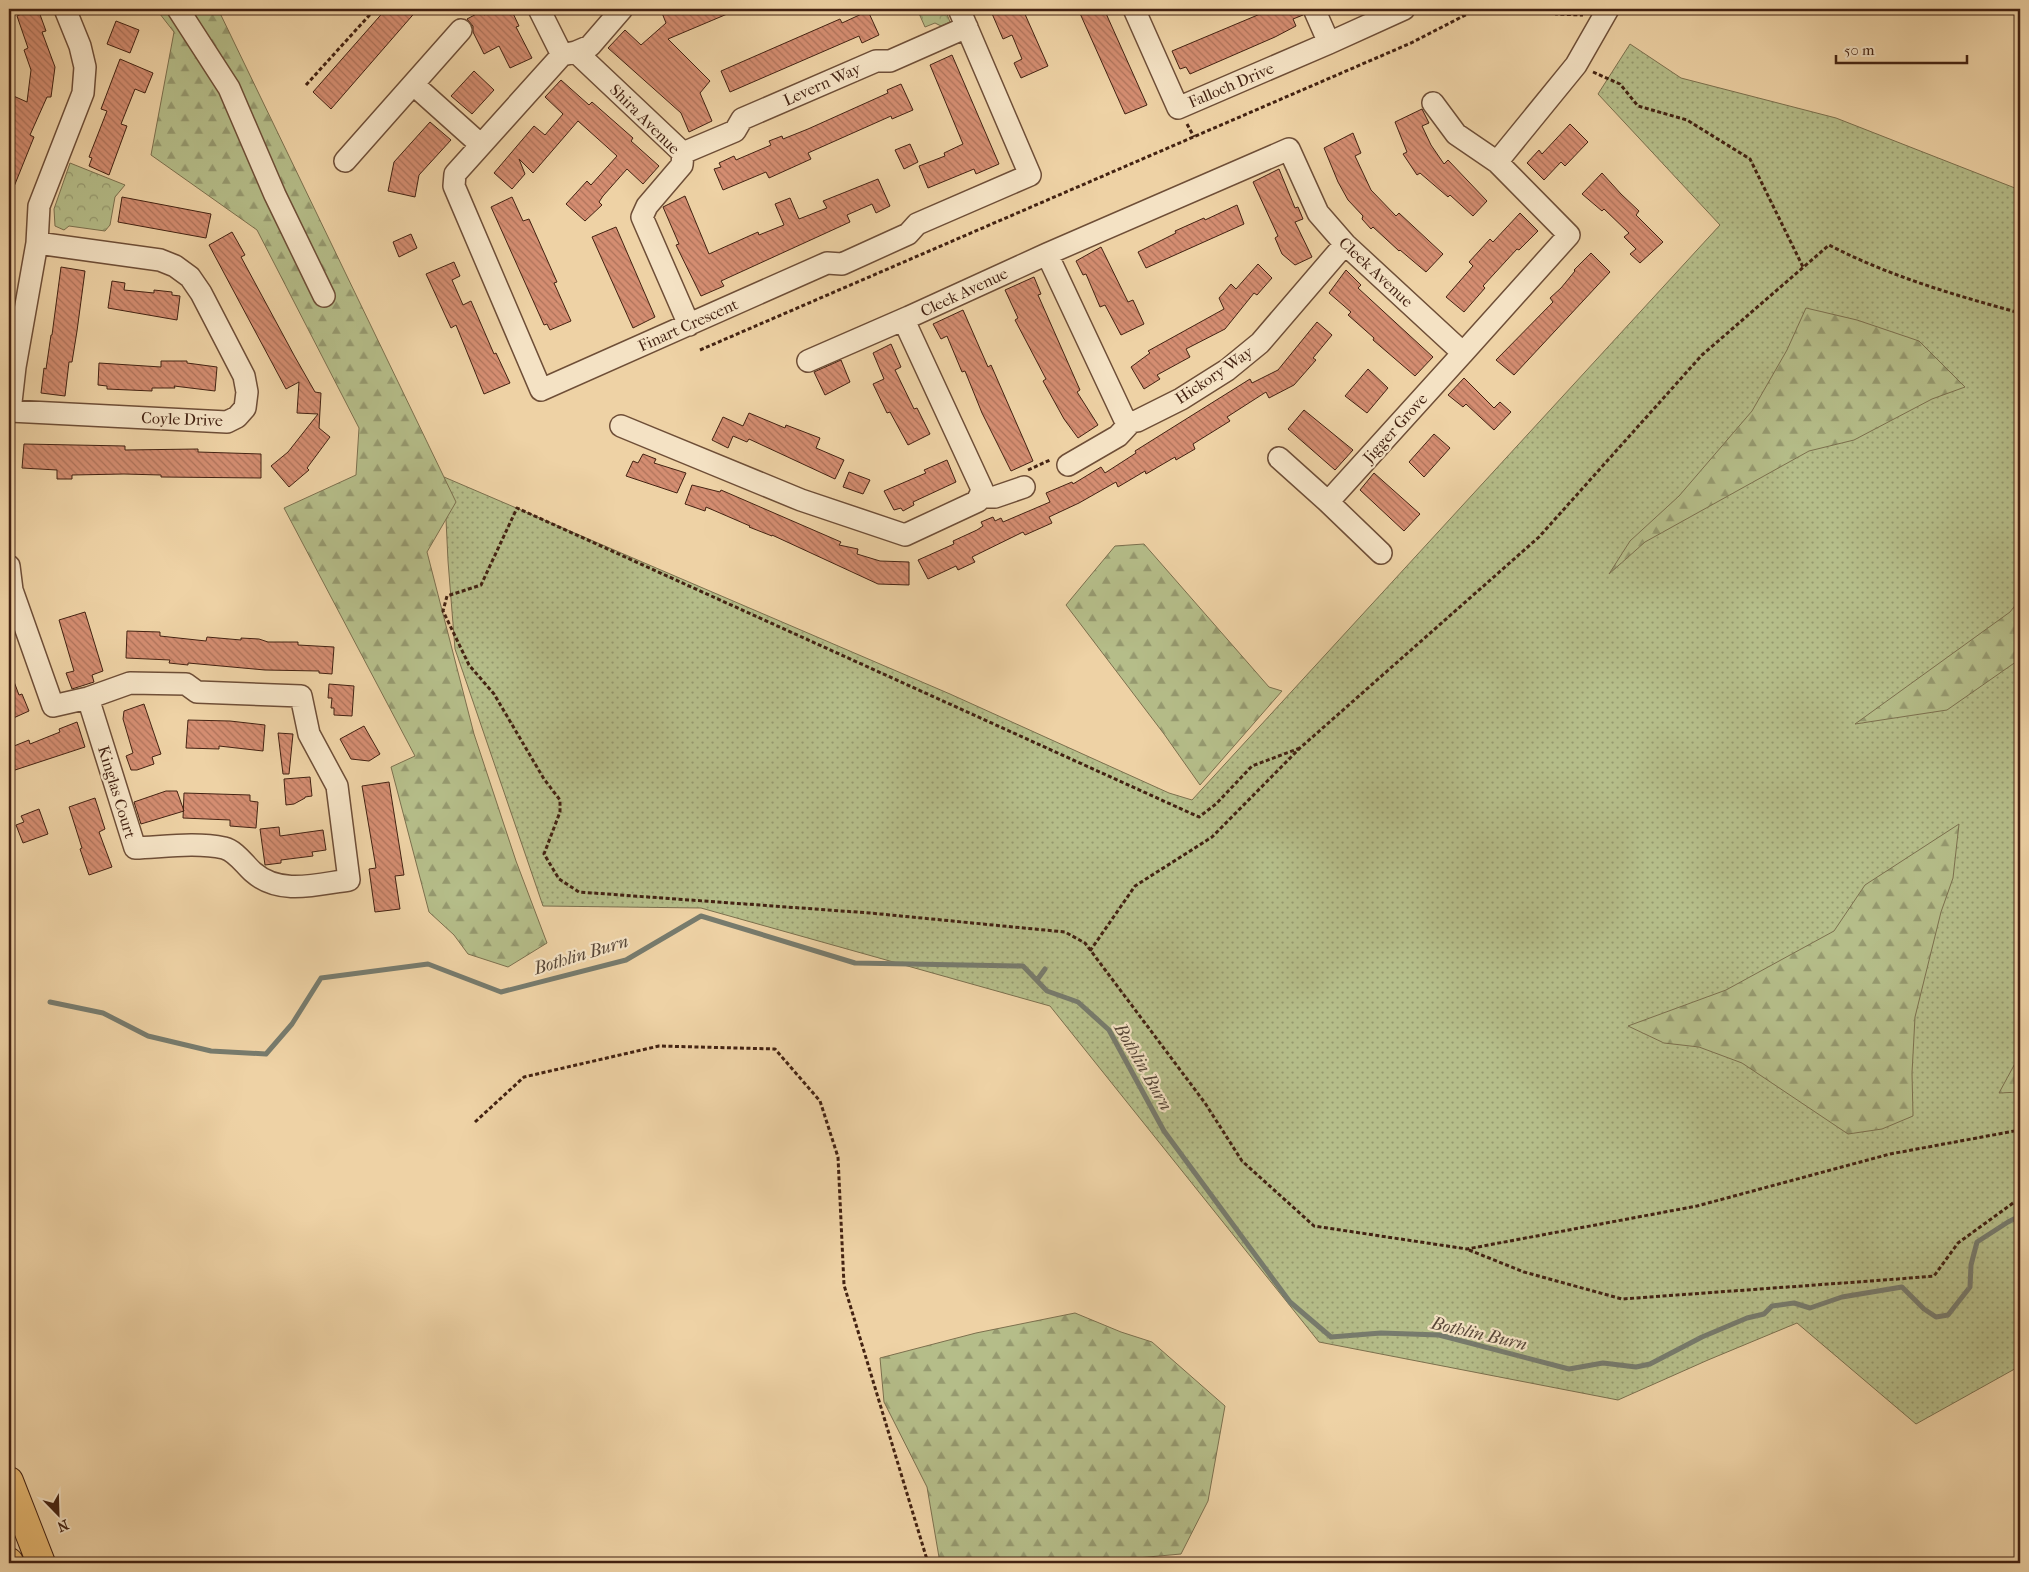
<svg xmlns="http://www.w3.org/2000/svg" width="2029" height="1572" viewBox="0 0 2029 1572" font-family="'IM FELL French Canon',serif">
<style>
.grass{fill:url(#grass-dots);stroke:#7c704e}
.forest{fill:url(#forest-firs);stroke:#7c704e}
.park{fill:url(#park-crowns);stroke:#7c704e}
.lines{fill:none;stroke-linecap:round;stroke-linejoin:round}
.stream{stroke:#777b6d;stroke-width:5}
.building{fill:url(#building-back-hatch);stroke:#432212}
.minor-casing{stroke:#6e4e37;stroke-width:24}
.highway-casing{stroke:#432212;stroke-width:30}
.path{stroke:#432212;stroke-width:3;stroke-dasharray:4 2.5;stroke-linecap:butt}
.minor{stroke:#f4e2c4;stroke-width:21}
.highway{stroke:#e7b972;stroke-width:28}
.labels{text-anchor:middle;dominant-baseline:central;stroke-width:4.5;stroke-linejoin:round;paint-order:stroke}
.street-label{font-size:16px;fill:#432212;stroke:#f4e2c4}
.water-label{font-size:18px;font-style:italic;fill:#584738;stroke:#f4e2c4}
</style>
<defs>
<pattern id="grass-dots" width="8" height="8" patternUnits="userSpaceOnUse" patternTransform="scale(1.25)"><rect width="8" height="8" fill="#b5bd89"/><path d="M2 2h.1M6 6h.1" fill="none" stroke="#95996f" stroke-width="1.8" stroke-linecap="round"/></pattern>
<pattern id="forest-firs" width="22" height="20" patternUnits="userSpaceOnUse" patternTransform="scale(1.25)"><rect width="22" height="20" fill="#b5bd89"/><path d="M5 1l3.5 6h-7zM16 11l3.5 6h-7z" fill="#95996f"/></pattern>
<pattern id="park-crowns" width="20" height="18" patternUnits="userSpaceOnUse" patternTransform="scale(1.25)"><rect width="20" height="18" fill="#b5bd89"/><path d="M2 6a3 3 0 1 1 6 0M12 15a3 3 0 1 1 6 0" fill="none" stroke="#95996f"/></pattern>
<pattern id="building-back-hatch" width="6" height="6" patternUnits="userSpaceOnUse" patternTransform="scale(1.25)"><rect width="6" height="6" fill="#d48d71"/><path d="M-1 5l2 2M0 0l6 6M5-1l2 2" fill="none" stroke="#ae735b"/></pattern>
</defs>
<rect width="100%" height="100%" fill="#eed2a5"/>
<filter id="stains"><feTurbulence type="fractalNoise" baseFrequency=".004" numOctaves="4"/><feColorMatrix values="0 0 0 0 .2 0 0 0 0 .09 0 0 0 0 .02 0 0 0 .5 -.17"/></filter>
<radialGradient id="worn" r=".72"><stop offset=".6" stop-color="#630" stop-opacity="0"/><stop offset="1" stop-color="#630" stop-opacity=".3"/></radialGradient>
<!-- grass -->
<path class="grass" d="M 1630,44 L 1681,78 L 1836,118 L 2020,190 L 2020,1366 L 1916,1424 L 1797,1323 L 1708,1360 L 1618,1400 L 1319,1342 L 1050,1006 L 701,908 L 543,906 L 455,649 L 448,561 L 444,477 L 950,694 L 1169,793 L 1192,800 L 1720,225 L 1598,94 Z"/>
<!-- forest -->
<path class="forest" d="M 156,9 L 218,9 L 456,502 L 427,552 L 474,734 L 516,861 L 547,943 L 508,967 L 468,954 L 454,935 L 429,912 L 391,767 L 415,756 L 284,508 L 356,475 L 359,428 L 257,230 L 151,155 L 174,32 Z
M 1806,308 L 1857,320 L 1919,341 L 1965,387 L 1932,399 L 1854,440 L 1809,451 L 1645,542 L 1609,574 L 1630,541 L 1679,496 L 1752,411 L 1787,350 Z
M 1144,544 L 1269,687 L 1282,691 L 1200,785 L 1164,734 L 1066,605 L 1115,546 Z
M 2020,599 L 2020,659 L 1947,710 L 1855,724 L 2010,612 Z
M 1959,824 L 1953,878 L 1941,912 L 1915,1017 L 1912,1073 L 1913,1116 L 1882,1129 L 1848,1134 L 1742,1063 L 1699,1047 L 1664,1043 L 1628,1026 L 1726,990 L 1834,931 L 1865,885 Z
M 2020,1057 L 2020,1092 L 1999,1093 L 2018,1058 Z
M 1075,1313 L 1121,1332 L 1152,1342 L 1225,1406 L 1208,1501 L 1181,1554 L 1137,1558 L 1124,1563 L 940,1563 L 927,1487 L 884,1402 L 880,1358 L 976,1333 Z"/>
<!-- park -->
<path class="park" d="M 917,9 L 945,9 L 950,22 L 941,26 L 935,23 L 925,27 Z
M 70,163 L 125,185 L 115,197 L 110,225 L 105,231 L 69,226 L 64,230 L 55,226 L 54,209 Z"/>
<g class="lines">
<!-- stream -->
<path class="stream" d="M 1037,980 L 1045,969
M 50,1002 L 103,1013 L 148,1036 L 211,1051 L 266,1054 L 292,1024 L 321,978 L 428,964 L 501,992 L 626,960 L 701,916 L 855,963 L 1023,966 L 1047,991 L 1078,1002 L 1109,1030 L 1164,1131 L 1290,1302 L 1331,1337 L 1381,1333 L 1439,1335 L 1569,1369 L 1603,1363 L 1636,1367 L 1650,1364 L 1702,1337 L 1747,1318 L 1764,1314 L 1772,1306 L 1794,1303 L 1810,1308 L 1842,1297 L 1902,1287 L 1924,1309 L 1936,1317 L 1948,1315 L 1970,1287 L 1971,1265 L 1977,1242 L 2008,1222 L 2020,1216"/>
</g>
<!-- building -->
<path class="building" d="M 22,9 L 38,9 L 46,31 L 42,32 L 55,67 L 51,97 L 47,97 L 30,135 L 34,137 L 9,199 L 9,94 L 27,102 L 31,70 L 24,50 L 28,48 L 17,16 L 23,13 Z
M 386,9 L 418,9 L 331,109 L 313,92 Z
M 496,9 L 511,9 L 519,26 L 516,27 L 532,58 L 510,68 L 499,46 L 484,54 L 473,32 L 473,26 L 467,19 L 482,11 L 484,15 Z
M 674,9 L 739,9 L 668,39 L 710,81 L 700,93 L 712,121 L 689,132 L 681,113 L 608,48 L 625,30 L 641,45 L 666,23 L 662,13 Z
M 990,9 L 1017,9 L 1020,14 L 1024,12 L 1048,66 L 1021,78 L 1014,63 L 1022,59 L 1012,35 L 1003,39 Z
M 1078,9 L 1104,9 L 1147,105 L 1125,114 Z
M 1272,9 L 1302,9 L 1303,15 L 1293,19 L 1296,26 L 1275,37 L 1190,74 L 1186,67 L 1180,69 L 1172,51 Z
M 868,11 L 879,35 L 862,43 L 859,36 L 730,92 L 721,71 L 840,19 L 842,23 Z
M 116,21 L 139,30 L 130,53 L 107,44 Z
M 952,55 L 999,164 L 976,174 L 974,169 L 928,188 L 919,166 L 945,156 L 944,153 L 963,144 L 930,65 Z
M 120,59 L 153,73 L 145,93 L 135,89 L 121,124 L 127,126 L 109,175 L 89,166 L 92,158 L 89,157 L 107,111 L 101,109 Z
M 474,71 L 494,90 L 472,114 L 451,96 Z
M 561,80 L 589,105 L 592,102 L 633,138 L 631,141 L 659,166 L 643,184 L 627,169 L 603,196 L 599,202 L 602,205 L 585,221 L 566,204 L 587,181 L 591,185 L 617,156 L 578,121 L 533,173 L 519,159 L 525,174 L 512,189 L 494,173 L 534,126 L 545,135 L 563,114 L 545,97 Z
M 901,84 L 913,110 L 892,119 L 891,116 L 808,153 L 811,159 L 769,178 L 766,172 L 723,190 L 714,169 L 721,167 L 719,163 L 734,156 L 736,160 L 771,145 L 769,141 L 782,136 L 783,139 L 808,129 L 888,93 L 887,90 Z
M 1422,109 L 1429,123 L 1422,126 L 1431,145 L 1444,164 L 1448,160 L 1487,201 L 1473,216 L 1450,195 L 1448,197 L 1420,173 L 1417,175 L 1403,154 L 1407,152 L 1395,122 Z
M 430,122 L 451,140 L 419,175 L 415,197 L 388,191 L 394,162 Z
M 1570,124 L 1588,142 L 1565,166 L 1561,162 L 1544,180 L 1527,163 L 1539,150 L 1542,154 Z
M 1353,133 L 1361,153 L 1355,156 L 1371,190 L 1396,216 L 1399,213 L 1443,254 L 1426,272 L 1400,250 L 1399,251 L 1373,227 L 1371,229 L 1362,219 L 1363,216 L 1348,200 L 1338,182 L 1324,148 Z
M 910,144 L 918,162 L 904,169 L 895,150 Z
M 1279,169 L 1295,208 L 1298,207 L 1303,219 L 1295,222 L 1312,257 L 1295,265 L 1282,254 L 1275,238 L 1278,236 L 1253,182 Z
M 1602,173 L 1621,194 L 1639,211 L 1636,215 L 1663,242 L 1640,263 L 1630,254 L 1636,249 L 1624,237 L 1629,233 L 1604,209 L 1602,211 L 1582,194 Z
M 878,179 L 890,206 L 876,213 L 872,204 L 847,215 L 850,222 L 721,281 L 724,286 L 701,296 L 676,245 L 679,244 L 663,207 L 685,196 L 709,254 L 758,232 L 759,235 L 784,225 L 775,204 L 790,198 L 799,219 L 827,208 L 823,201 Z
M 122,197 L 211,214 L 206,238 L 118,222 Z
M 512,197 L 523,221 L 529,219 L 557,282 L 554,283 L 571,321 L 550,330 L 547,324 L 544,325 L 491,207 Z
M 1237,205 L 1244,224 L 1146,268 L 1138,252 L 1176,233 L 1175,231 L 1204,218 L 1205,220 Z
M 1520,213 L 1538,231 L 1519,250 L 1517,249 L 1483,286 L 1485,288 L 1464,312 L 1446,297 L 1473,266 L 1469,262 L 1490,239 L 1493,242 Z
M 616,227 L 655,317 L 633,328 L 592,237 Z
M 232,232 L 245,255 L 241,257 L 295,357 L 315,392 L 321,393 L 319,428 L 330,437 L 307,468 L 309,470 L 289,487 L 271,466 L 288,452 L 318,414 L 297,413 L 299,382 L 286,389 L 209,245 Z
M 411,234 L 417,248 L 399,257 L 393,242 Z
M 1101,247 L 1128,302 L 1133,300 L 1144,324 L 1121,335 L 1105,305 L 1100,307 L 1086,274 L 1083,275 L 1076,261 Z
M 1591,253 L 1610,272 L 1514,375 L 1496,360 L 1553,302 L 1550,298 L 1561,288 L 1575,271 L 1574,270 Z
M 454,262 L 460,276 L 452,280 L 463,305 L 471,301 L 494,354 L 496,353 L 510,383 L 484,394 L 456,325 L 451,328 L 426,274 Z
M 1258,264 L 1272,278 L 1257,295 L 1254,293 L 1225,329 L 1186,349 L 1190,357 L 1157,375 L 1160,379 L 1144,389 L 1131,367 L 1150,353 L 1148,351 L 1224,309 L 1219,298 L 1231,284 L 1236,289 Z
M 61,267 L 85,271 L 77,331 L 72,362 L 69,362 L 65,396 L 41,393 L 44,368 L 46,369 L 51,335 L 52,335 Z
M 1346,270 L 1361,285 L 1358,288 L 1433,357 L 1415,376 L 1373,340 L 1374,338 L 1348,315 L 1351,312 L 1329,293 Z
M 1034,277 L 1041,294 L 1038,295 L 1080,390 L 1077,392 L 1098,425 L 1078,438 L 1064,419 L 1043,381 L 1046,379 L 1015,320 L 1018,318 L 1005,290 Z
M 112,281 L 125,283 L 124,290 L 154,293 L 154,290 L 172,292 L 172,295 L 180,296 L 177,320 L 108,308 Z
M 963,310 L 988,367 L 991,365 L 1033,461 L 1011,471 L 982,413 L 965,371 L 962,372 L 947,336 L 941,339 L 933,324 Z
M 1317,322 L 1332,335 L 1313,358 L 1316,360 L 1294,385 L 1269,398 L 1266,392 L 1227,417 L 1230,421 L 1193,444 L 1195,449 L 1176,460 L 1175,457 L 1146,474 L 1145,471 L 1118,487 L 1116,482 L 1079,503 L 1049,517 L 1052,523 L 1025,535 L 1023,532 L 972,557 L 975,562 L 958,570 L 956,566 L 928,579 L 918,560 L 954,544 L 953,541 L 977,530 L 983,526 L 981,522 L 993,517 L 995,521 L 1001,518 L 1003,522 L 1050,502 L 1046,493 L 1072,482 L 1073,484 L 1101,467 L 1105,473 L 1136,453 L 1135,451 L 1250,379 L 1252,383 L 1278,370 Z
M 891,344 L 901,367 L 895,370 L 914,409 L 917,408 L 930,434 L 908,445 L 890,412 L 887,413 L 873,384 L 884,379 L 873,353 Z
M 841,360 L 850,382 L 825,395 L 814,372 Z
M 161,361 L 187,361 L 187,363 L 217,367 L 215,391 L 174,386 L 175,388 L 152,388 L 152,391 L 107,389 L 107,386 L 98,385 L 99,363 L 161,367 Z
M 1368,369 L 1388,388 L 1367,413 L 1345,396 Z
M 1464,378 L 1494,408 L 1500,402 L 1511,412 L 1494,430 L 1466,404 L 1463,407 L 1448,395 Z
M 1304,410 L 1353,450 L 1335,470 L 1288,429 Z
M 749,413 L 785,428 L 786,425 L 820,438 L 816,448 L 844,460 L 835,479 L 749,439 L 747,442 L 733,436 L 728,448 L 712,440 L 723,417 L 743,426 Z
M 1434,434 L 1450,448 L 1424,477 L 1409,462 Z
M 24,444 L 125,446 L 125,450 L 198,449 L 198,452 L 261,454 L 261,478 L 161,477 L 161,475 L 124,474 L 72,475 L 72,479 L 57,479 L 57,470 L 22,468 Z
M 643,454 L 656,459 L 654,463 L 686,473 L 677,493 L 626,476 L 633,461 L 638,463 Z
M 947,460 L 956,482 L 913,502 L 914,505 L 903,511 L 901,508 L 894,510 L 884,491 L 926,473 L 924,470 Z
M 849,472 L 870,480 L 863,494 L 843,487 Z
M 1374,473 L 1420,514 L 1404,531 L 1360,490 Z
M 692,485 L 720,492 L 721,490 L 841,542 L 839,545 L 858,549 L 857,554 L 880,561 L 909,562 L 909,585 L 878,584 L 772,535 L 772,536 L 749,527 L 750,526 L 706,507 L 705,511 L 685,504 Z
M 85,612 L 103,671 L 92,675 L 94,682 L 72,689 L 66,673 L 74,671 L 59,620 Z
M 127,631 L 160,632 L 160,636 L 206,641 L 207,637 L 241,640 L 241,638 L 259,639 L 268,642 L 298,642 L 298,645 L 334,647 L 332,674 L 319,673 L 319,671 L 265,670 L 188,663 L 188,665 L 169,663 L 170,660 L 126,658 Z
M 9,671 L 10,671 L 19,695 L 22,694 L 29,711 L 9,720 Z
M 329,684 L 354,686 L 352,716 L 334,715 L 334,708 L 331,708 L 332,698 L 328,698 Z
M 144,704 L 161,754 L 152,757 L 154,764 L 137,770 L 131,770 L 126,756 L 133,753 L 123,719 L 124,711 Z
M 188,720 L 230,721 L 265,725 L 263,751 L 219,746 L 219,749 L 186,748 Z
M 77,722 L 85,747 L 9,772 L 9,748 L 29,740 L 30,744 L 60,732 L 59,729 Z
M 364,726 L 380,754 L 369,761 L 351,759 L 340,739 Z
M 278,733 L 293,734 L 289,774 L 283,774 Z
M 310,777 L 312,796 L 305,797 L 305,798 L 294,804 L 286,805 L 284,779 Z
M 389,782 L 404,875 L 395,876 L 400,909 L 375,912 L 369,869 L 376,868 L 362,786 Z
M 166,791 L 177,791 L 184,811 L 141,824 L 134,802 Z
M 184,793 L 250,795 L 250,801 L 258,802 L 256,828 L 230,826 L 230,820 L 183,818 Z
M 95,798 L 105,829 L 99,832 L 112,867 L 89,875 L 80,849 L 82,848 L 69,807 Z
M 39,809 L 48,834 L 23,843 L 16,825 L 24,822 L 21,816 Z
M 279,827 L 280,836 L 323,830 L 326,850 L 312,852 L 313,856 L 281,860 L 281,863 L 265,865 L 260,829 Z"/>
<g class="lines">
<defs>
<path id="minor" d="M 178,9 L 229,88 L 275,195 L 324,296
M 539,9 L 562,55
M 622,9 L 590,46 L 576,52 L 562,55 L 455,174 L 454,186 L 541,390 L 827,263 L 842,264 L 908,234 L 917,224 L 1030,175 L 959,9
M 1134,9 L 1178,108 L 1329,43 L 1404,9
M 1314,9 L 1329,43
M 576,52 L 683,153 L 682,165 L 647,206 L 642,217 L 689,325
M 414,85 L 481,145
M 1433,103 L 1456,134 L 1497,162
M 683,153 L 735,131 L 742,119 L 876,61 L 890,61 L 967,27
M 345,161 L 461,30
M 37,243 L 160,260 L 175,266 L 190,277 L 201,293 L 244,376 L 247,392 L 245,408 L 237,417 L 227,422 L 10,411 L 15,367 L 37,243 L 39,206 L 83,93 L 85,67 L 80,46 L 65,9
M 1047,254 L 1124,418 L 1131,422 L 1137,421 L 1181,399 L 1227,370 L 1260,343 L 1345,244
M 808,361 L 909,317
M 621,426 L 801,500 L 905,535 L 978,501 L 982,489 L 907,327 L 909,317 L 1047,254 L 1289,149 L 1318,213 L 1345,244 L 1463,353 L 1569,235 L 1497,162 L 1576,65 L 1608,9
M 1279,458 L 1328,502 L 1381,553
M 1068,465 L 1118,436 L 1131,422
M 979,497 L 995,497 L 1024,487
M 1328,502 L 1463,353
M 9,566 L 12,590 L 53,706 L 88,698 L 130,683 L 186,684 L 197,692 L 301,696 L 309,734 L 337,786 L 349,880 C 318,884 280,896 253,872 C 244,864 236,851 224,848 C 196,842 163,847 135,848 L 88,698"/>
<path id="highway" d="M 9,1481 L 41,1563
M 9,1562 L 9,1563"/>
</defs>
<!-- minor casing -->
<use href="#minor" class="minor-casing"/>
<!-- highway casing -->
<use href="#highway" class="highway-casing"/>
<!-- path -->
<path class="path" d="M 1549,9 L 1556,14 L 1583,15
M 1593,72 L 1620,84 L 1638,106 L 1687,120 L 1750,159 L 1803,267
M 306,85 L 375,9
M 1187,124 L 1194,137
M 700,350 L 1411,43 L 1477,9
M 1028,470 L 1050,460
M 1300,748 L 1252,766 L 1216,804 L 1199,817 L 517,508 L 481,585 L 447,596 L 443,611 L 469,665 L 494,694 L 544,779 L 560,800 L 560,812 L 544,854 L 559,879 L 579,892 L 870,913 L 1065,932 L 1085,943 L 1205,1103 L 1242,1161 L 1314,1226 L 1467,1249 L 1697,1206 L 1890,1154 L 2020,1130
M 1090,951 L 1135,886 L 1212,837 L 1300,748 L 1539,537 L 1702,355 L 1829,245 C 1889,276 1954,295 2020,313
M 475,1122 L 524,1077 L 659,1046 L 775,1049 L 820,1101 L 838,1157 L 844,1285 L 928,1563
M 1469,1250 L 1524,1272 L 1622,1299 L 1898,1279 L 1934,1276 L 1958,1243 L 2020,1198"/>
<!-- minor -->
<use href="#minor" class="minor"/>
<!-- highway -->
<use href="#highway" class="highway"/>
</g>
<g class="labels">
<!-- street labels -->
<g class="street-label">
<text transform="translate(822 84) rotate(-24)">Levern Way</text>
<text transform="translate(1231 85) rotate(-23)">Falloch Drive</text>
<text transform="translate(645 119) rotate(45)">Shira Avenue</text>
<text transform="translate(1376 272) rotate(43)">Cleek Avenue</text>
<text transform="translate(964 292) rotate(-25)">Cleek Avenue</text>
<text transform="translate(688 325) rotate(-24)">Finart Crescent</text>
<text transform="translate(1214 375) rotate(-34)">Hickory Way</text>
<text transform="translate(182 419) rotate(2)">Coyle Drive</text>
<text transform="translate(1395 428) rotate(-48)">Jigger Grove</text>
<text transform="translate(117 792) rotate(73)">Kinglas Court</text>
</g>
<!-- water labels -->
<g class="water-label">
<text transform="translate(581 955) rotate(-17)">Bothlin Burn</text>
<text transform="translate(1143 1067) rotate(60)">Bothlin Burn</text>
<text transform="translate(1479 1334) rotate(13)">Bothlin Burn</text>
</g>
</g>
<!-- margin -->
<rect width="2029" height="1572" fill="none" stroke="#eed2a5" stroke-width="30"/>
<rect x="10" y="10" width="2009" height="1552" fill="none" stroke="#432212" stroke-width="2.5"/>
<rect x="15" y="15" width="1999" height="1542" fill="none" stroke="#432212"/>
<!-- north arrow -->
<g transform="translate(58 1514) rotate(157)" stroke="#f4e2c4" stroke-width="4" paint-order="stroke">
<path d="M0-4L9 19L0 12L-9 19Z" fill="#432212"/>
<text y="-8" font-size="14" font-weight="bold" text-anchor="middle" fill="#432212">N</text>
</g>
<!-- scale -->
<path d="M1836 55v8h131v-8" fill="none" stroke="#432212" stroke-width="2.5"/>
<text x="1844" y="55" font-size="15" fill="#432212" stroke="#f4e2c4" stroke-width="4" paint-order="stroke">50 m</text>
<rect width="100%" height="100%" filter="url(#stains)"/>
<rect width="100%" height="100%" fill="url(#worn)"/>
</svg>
